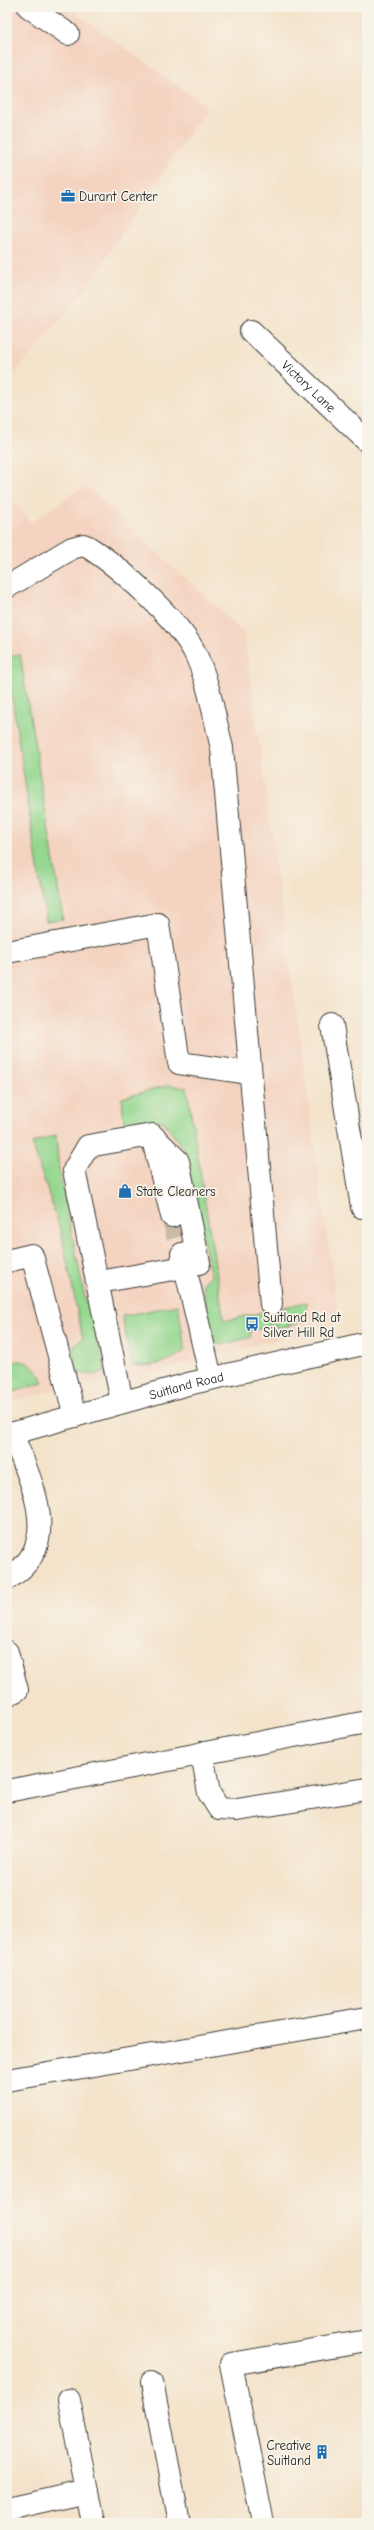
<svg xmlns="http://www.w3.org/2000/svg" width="374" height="2530" viewBox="0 0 374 2530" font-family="'Comic Neue',sans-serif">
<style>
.built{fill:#f4d3c0}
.green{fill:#94d78f;stroke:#587a56}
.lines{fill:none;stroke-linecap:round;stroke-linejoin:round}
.minor-tunnel{stroke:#c9bba7;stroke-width:22;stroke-dasharray:22 11;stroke-linecap:butt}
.minor-casing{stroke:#3c3a36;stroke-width:24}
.major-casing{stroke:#3c3a36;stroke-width:24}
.minor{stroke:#fff;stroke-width:22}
.major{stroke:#fff;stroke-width:22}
.labels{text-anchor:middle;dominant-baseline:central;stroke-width:3.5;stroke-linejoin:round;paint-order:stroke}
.poi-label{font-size:13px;fill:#1c1c1c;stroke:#f7f3e8;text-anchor:start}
.street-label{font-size:13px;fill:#1c1c1c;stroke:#f7f3e8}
</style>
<rect width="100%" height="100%" fill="#f7f3e8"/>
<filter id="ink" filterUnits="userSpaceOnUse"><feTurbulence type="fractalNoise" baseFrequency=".025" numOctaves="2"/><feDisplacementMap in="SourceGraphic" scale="8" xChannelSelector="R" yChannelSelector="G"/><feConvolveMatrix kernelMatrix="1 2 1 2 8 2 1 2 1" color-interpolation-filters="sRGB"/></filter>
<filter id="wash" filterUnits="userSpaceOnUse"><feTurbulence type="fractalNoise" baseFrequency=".012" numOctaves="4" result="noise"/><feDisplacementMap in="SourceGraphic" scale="16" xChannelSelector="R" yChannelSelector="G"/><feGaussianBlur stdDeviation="0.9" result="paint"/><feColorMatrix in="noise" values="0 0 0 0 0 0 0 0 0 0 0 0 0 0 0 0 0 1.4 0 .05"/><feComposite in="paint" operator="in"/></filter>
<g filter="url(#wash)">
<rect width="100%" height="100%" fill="#f4e3ca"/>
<!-- built -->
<path class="built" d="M 7,7 L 67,7 L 207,106 L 82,294 L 7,382 Z
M 86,486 L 244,633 L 339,1323 L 108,1384 L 83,1382 L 7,1403 L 7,494 L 31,522 Z"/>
<!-- green -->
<path class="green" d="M 20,654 L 63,919 L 46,921 L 7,665 L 7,657 Z
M 169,1085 L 187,1088 L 224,1321 L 306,1302 L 308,1320 L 277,1329 L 276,1324 L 250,1331 L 251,1337 L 222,1345 L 213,1343 L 203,1288 L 203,1283 L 211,1276 L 184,1149 L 163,1121 L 124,1123 L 122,1098 Z
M 56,1135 L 59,1171 L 86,1303 L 90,1302 L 94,1309 L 105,1372 L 94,1375 L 77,1373 C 73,1357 67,1349 83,1339 L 61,1232 L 32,1143 Z
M 178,1305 L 185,1350 C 172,1362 150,1368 132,1365 L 122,1316 Z
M 22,1361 C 35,1365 38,1371 43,1383 L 7,1394 L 7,1362 Z"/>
</g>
<g filter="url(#ink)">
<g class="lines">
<!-- minor-tunnel -->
<path class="minor-tunnel" d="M 172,1216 L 182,1254"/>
<defs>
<g id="minor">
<path d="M 29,7 L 68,34"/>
<path id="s1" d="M 251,331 L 367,441"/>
<path d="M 7,587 L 72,548 L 83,545 L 88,547 C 120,567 176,618 194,651 C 209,681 214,716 222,748 L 271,1304"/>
<path d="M 7,952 L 158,924 L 179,1063 L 250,1073"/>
<path d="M 332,1025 L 362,1207 L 367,1206"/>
<path d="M 152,1136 L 172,1216"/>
<path d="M 7,1261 L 32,1255 L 75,1416"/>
<path d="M 99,1282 L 185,1267 L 182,1254"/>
<path d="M 122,1402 L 74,1170 L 88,1146 L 152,1135 L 178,1161 L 199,1263 L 185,1267 L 211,1378"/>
<path d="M 7,1579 C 66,1545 30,1481 12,1433"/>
<path d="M 7,1652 L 17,1690 L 7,1695"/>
<path d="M 202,1753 L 209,1793 L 219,1809 L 237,1810 L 367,1789"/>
<path d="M 7,1791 L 367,1722"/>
<path d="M 7,2080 L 367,2018"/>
<path d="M 152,2382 L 179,2523"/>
<path d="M 87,2491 L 93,2523"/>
<path d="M 7,2509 L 87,2491 L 69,2400"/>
<path d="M 263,2523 L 231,2364 L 367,2341"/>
</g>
<g id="major">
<path id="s2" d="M 7,1435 L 188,1384 L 367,1343"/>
</g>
</defs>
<!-- minor casing -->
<use href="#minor" class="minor-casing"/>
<!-- major casing -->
<use href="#major" class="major-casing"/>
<!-- minor -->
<use href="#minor" class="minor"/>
<!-- major -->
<use href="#major" class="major"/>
</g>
</g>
<!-- icons -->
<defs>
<symbol id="office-bare" viewBox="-9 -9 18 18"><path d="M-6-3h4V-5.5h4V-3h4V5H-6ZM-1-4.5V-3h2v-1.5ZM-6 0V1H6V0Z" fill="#1f6fb2" stroke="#f7f3e8" stroke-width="2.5" paint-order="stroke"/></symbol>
<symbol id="shop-bare" viewBox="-9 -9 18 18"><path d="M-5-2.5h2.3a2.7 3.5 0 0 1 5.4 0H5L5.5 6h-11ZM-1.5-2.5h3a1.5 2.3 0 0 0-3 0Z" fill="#1f6fb2" stroke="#f7f3e8" stroke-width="2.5" paint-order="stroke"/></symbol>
<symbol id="bus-bare" viewBox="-9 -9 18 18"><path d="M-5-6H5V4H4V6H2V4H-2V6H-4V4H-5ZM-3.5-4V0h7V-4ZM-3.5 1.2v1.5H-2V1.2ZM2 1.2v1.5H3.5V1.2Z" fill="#1f6fb2" stroke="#f7f3e8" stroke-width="2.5" paint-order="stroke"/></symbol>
<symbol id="building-bare" viewBox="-9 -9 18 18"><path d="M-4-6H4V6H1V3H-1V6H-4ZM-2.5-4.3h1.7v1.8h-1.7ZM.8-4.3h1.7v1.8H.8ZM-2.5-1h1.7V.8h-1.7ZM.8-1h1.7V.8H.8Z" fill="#1f6fb2" stroke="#f7f3e8" stroke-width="2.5" paint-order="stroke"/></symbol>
</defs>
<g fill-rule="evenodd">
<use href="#office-bare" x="58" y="186" width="20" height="20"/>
<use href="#shop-bare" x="115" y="1181" width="20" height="20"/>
<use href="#bus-bare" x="242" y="1314" width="20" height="20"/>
<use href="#building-bare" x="312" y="2442" width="20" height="20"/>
</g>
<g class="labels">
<!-- poi labels -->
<g class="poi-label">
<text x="79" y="196">Durant Center</text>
<text x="136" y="1191">State Cleaners</text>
<text x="263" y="1317">Suitland Rd at<tspan x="263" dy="15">Silver Hill Rd</tspan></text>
<text x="311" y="2445" text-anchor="end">Creative<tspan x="311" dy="15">Suitland</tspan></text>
</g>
<!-- street labels -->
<g class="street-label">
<text stroke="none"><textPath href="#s1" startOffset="80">Victory Lane</textPath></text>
<text stroke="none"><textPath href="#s2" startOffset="186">Suitland Road</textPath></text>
</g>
</g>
<!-- margin -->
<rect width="374" height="2530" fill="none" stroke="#f7f3e8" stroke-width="24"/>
</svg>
